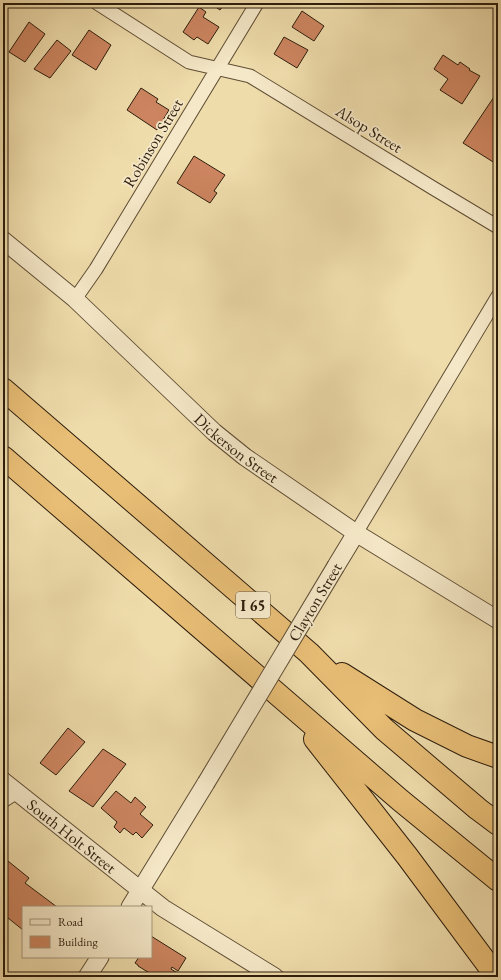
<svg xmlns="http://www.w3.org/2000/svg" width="501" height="980" viewBox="0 0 501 980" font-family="'EB Garamond',serif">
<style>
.building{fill:#cc8560;stroke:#2d1d0c}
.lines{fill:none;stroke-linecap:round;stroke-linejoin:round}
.minor-casing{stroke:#5e4d34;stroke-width:15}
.tertiary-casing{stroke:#5e4d34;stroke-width:19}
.motorway-casing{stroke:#2d1d0c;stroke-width:24}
.minor{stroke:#f5e8c8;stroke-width:13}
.tertiary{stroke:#f5e8c8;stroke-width:17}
.motorway{stroke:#e8be76;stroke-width:22}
.tertiary-bridge-casing{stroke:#5e4d34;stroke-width:19;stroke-linecap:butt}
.tertiary-bridge{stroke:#f5e8c8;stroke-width:17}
.labels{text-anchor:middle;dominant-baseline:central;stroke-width:3.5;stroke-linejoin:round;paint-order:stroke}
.shield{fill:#f5e8c8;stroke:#695a44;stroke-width:1}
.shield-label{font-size:15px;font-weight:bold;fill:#2d1d0c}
.street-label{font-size:16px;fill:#2d1d0c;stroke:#f5e8c8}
</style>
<rect width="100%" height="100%" fill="#efdcab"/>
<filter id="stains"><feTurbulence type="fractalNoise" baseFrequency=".005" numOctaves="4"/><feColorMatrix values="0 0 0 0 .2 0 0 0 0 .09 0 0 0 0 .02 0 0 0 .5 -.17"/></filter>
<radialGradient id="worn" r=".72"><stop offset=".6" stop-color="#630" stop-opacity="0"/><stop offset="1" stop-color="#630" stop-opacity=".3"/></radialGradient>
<!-- building -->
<path class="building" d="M 210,3 L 225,3 L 220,10 Z
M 199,7 L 206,12 L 203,17 L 219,27 L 208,44 L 197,37 L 194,40 L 183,32 Z
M 302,11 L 324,26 L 314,41 L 292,27 Z
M 29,22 L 45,34 L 25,62 L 9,52 Z
M 89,30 L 111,45 L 96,70 L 72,55 Z
M 284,37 L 308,50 L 297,68 L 274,54 Z
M 57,40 L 71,51 L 50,78 L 34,69 Z
M 443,55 L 458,65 L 460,62 L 470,69 L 469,70 L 480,76 L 462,104 L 440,90 L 448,79 L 434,69 Z
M 141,88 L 158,99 L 156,102 L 169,110 L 157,130 L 127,110 Z
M 498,91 L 498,165 L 463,143 Z
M 194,156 L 225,175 L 214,191 L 217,193 L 210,203 L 177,183 Z
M 68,728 L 85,742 L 56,775 L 40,763 Z
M 103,749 L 126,764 L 93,807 L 69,791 Z
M 116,791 L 131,803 L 135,797 L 146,807 L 140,814 L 153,825 L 142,838 L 136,832 L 133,835 L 124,828 L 120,833 L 114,827 L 117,822 L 101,808 Z
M 3,857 L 29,878 L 25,883 L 57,907 L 23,907 L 23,930 L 3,914 Z
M 151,936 L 186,958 L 178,971 L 172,967 L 171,969 L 184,977 L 156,977 L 138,966 L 138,965 L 135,963 L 139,957 L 151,957 Z"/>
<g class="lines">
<defs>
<path id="minor" d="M 97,3 L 189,62 L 250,76 L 433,188 L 498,227
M 75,299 L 96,269 L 257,3
M 356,533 L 498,296
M 3,801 L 17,792"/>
<g id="tertiary">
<path id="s1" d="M 3,240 L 75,299 L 214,432 L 245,457 L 356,533 L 498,620"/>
<path d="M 336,566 L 356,533"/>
<path id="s2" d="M 3,781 L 163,908 L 275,977"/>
<path d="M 130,907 L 206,783"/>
<path d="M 87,977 L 100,957"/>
</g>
<path id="motorway" d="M 3,389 L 309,653 L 384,729 L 478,809 L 498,824
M 3,457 L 400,800 L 498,880
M 342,674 L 415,720 L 467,746 L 498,757
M 315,739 L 407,856 L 497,977"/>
</defs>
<!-- minor casing -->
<use href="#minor" class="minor-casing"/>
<!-- tertiary casing -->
<use href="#tertiary" class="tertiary-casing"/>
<!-- motorway casing -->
<use href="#motorway" class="motorway-casing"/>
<!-- minor -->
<use href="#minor" class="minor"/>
<!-- tertiary -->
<use href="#tertiary" class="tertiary"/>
<!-- motorway -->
<use href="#motorway" class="motorway"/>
<defs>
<path id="tertiary-bridge" d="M 206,783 L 336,566"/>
</defs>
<!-- tertiary-bridge casing -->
<use href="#tertiary-bridge" class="tertiary-bridge-casing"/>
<!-- tertiary-bridge -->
<use href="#tertiary-bridge" class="tertiary-bridge"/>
</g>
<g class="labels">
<!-- shield labels -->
<rect class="shield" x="236" y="592" width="34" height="26" rx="3"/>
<g class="shield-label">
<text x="253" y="605">I 65</text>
</g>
<!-- street labels -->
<g class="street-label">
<text transform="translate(369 129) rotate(32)">Alsop Street</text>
<text transform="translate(153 143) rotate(-59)">Robinson Street</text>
<text stroke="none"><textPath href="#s1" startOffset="313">Dickerson Street</textPath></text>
<text transform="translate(315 602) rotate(-59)">Clayton Street</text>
<text stroke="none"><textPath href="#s2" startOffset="88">South Holt Street</textPath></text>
</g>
</g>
<!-- margin -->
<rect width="501" height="980" fill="none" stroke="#efdcab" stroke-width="16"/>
<rect x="4" y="4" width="493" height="972" fill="none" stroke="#2d1d0c" stroke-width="2"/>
<rect x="8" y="8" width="485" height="964" fill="none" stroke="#2d1d0c"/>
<!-- legend -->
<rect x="22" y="906" width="130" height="52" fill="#f5e8c8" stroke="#a5977d"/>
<rect x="30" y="919" width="20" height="6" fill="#f5e8c8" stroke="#a5977d"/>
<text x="58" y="926" font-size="12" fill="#2d1d0c">Road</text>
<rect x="30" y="936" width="20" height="12" fill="#cc8560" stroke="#a5977d"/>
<text x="58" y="946" font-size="12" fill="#2d1d0c">Building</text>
<rect width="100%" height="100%" filter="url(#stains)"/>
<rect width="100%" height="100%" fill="url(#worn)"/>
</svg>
